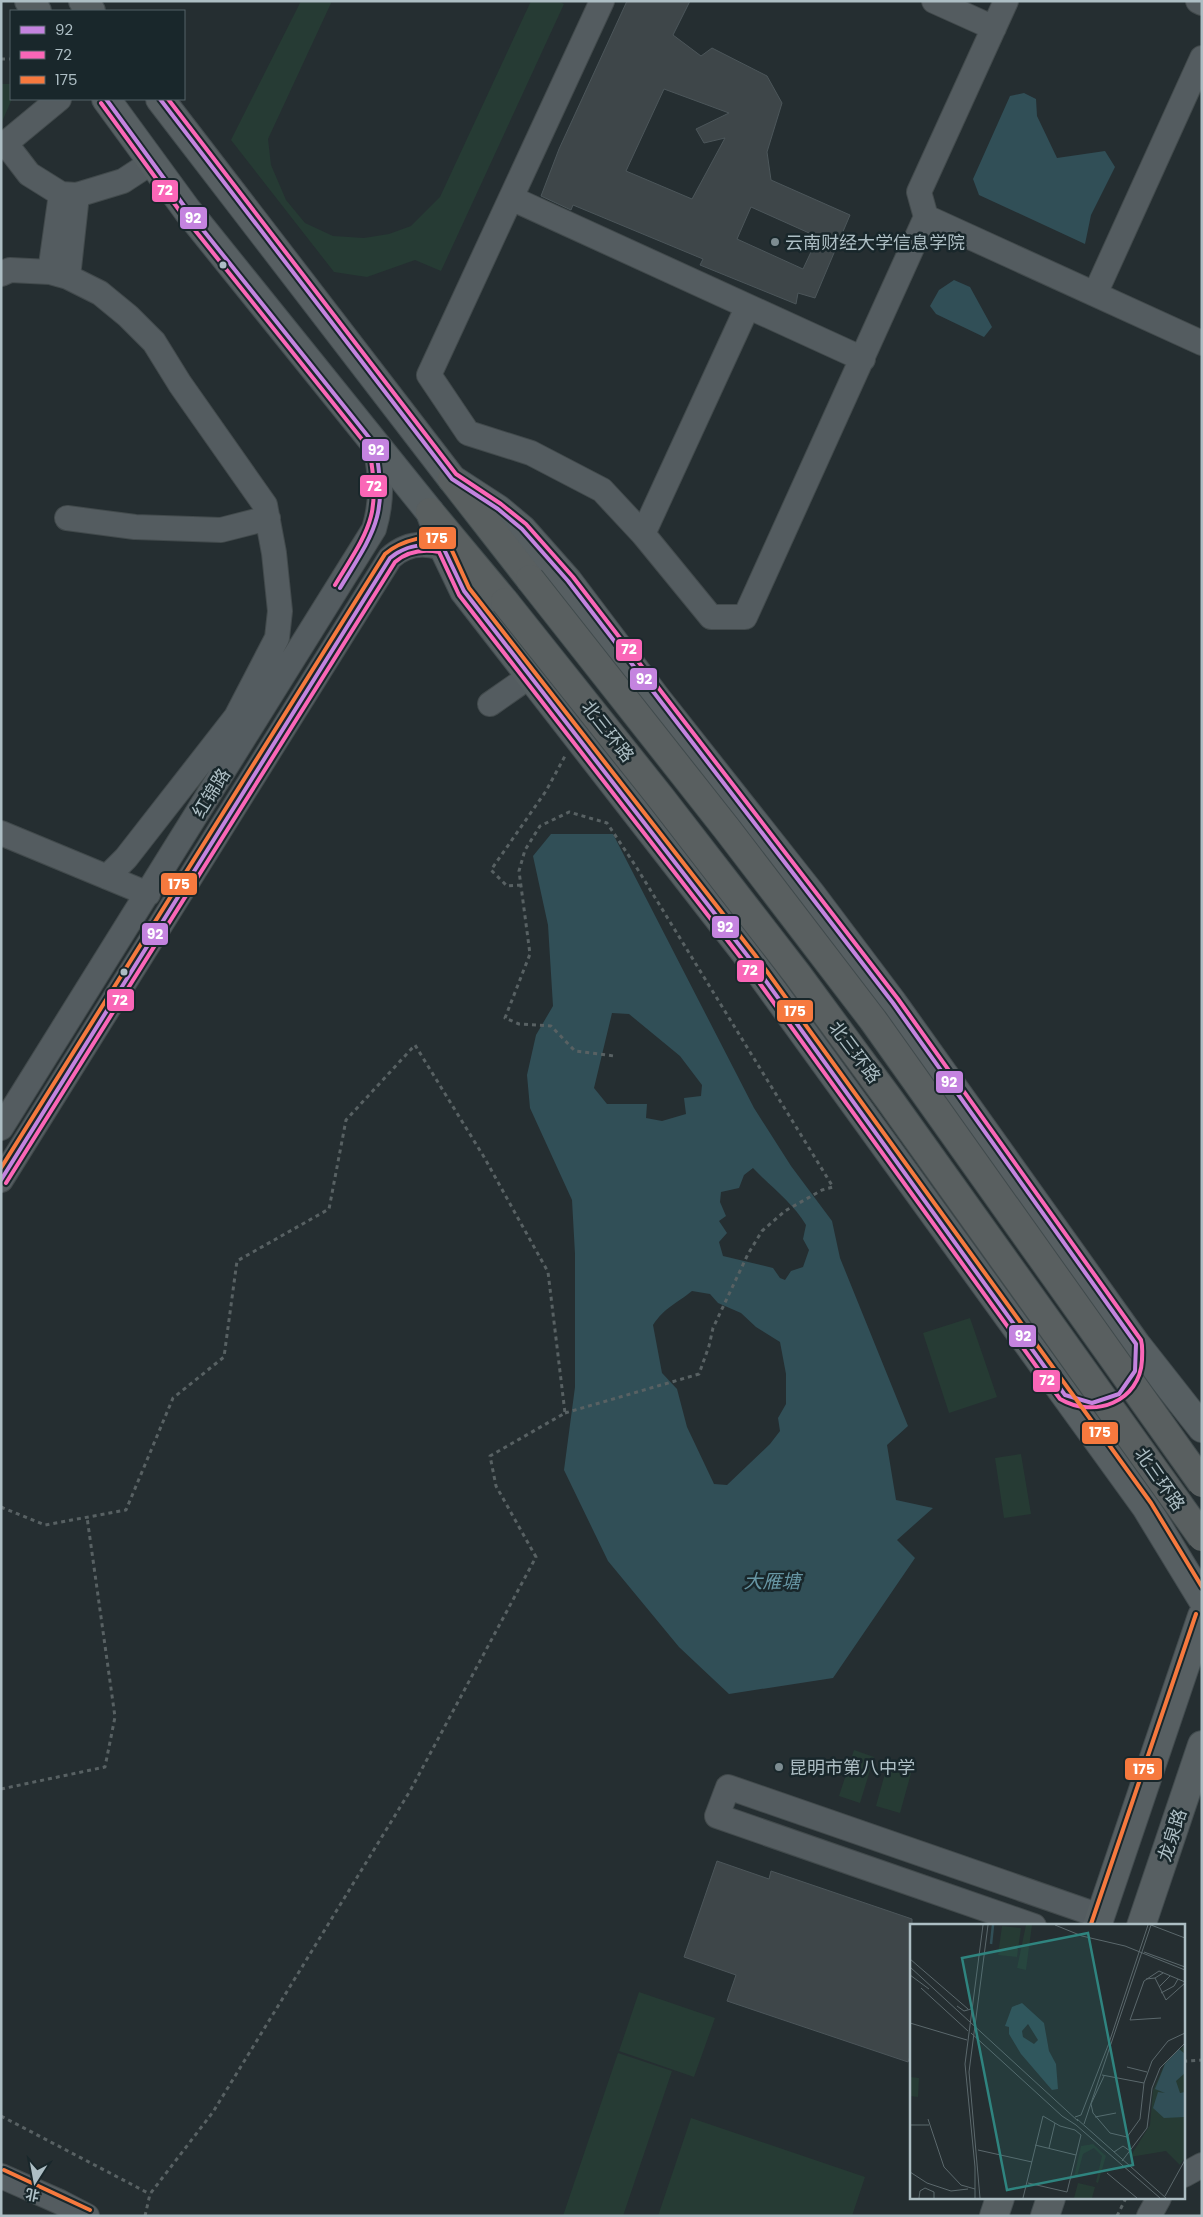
<svg xmlns="http://www.w3.org/2000/svg" width="1203" height="2217" viewBox="0 0 1203 2217" font-family="Poppins,'Noto Sans SC',sans-serif">
<style>
.green{fill:#263b34}
.water{fill:#314f57;fill-rule:evenodd}
.building{fill:#3e4649;stroke:#4c565a;fill-rule:evenodd}
.lines{fill:none;stroke-linecap:round;stroke-linejoin:round}
.minor-casing{stroke:#424a4c;stroke-width:26}
.major-casing{stroke:#424b4e;stroke-width:30}
.highway-casing{stroke:#414b4d;stroke-width:30}
.path{stroke:#586163;stroke-width:3;stroke-dasharray:4 4;stroke-linecap:butt}
.minor{stroke:#545c60;stroke-width:24}
.major{stroke:#575f62;stroke-width:28}
.highway{stroke:#595f60;stroke-width:28}
.highway-bridge-casing{stroke:#414b4d;stroke-width:30;stroke-linecap:butt}
.highway-bridge{stroke:#595f60;stroke-width:28}
.bus-1-casing{stroke:#19272b;stroke-width:8}
.bus-2-casing{stroke:#19272b;stroke-width:8}
.bus-3-casing{stroke:#19272b;stroke-width:8}
.bus-1{stroke:#c483df;stroke-width:4}
.bus-2{stroke:#fa66b7;stroke-width:4}
.bus-3{stroke:#f6793e;stroke-width:4}
.poi-dot{fill:#7d8c91;stroke:#19272b;stroke-width:2}
.bus-dot{fill:#adbec4;stroke:#19272b;stroke-width:2}
.labels{text-anchor:middle;dominant-baseline:central;stroke-width:5;stroke-linejoin:round;paint-order:stroke}
.poi-label{font-size:18px;fill:#adbec4;stroke:#19272b;text-anchor:start}
.street-label{font-size:18px;fill:#adbec4;stroke:#19272b}
.water-label{font-size:19px;font-style:italic;fill:#6695a3;stroke:#19272b}
.inset-river{fill:none;stroke:#314f57;stroke-width:2.5}
.inset-road{fill:none;stroke:#5b686c;stroke-width:1}
.view{fill:#2f847f;fill-opacity:0.15;stroke:#2f847f;stroke-width:2.5}
.inset-edge{fill:none;stroke:#adbec4;stroke-width:2.5}
.line-badge{stroke:#19272b;stroke-width:2}
.badge-label{font-size:14px;text-anchor:middle;font-weight:bold;fill:#fff}
</style>
<rect width="100%" height="100%" fill="#252e31"/>
<!-- green -->
<path class="green" d="M 301,1 L 332,1 L 268,139 L 271,165 L 286,200 L 305,223 L 333,236 L 364,238 L 389,234 L 411,226 L 440,197 L 531,1 L 558,1 L 564,4 L 441,271 L 415,260 L 367,277 L 334,272 L 231,140 Z
M 1,84 L 11,84 L 12,99 L 1,124 Z
M 970,1318 L 997,1397 L 949,1413 L 923,1333 Z
M 1021,1454 L 1031,1514 L 1004,1518 L 995,1458 Z
M 854,1750 L 874,1757 L 860,1803 L 839,1796 Z
M 889,1759 L 913,1766 L 900,1813 L 876,1806 Z
M 639,1992 L 715,2018 L 694,2077 L 619,2051 Z
M 618,2053 L 672,2071 L 623,2216 L 563,2216 Z
M 691,2118 L 865,2177 L 852,2216 L 658,2216 Z"/>
<!-- water -->
<path class="water" d="M 1024,93 L 1036,99 L 1037,116 L 1057,158 L 1105,151 L 1115,167 L 1091,215 L 1085,244 L 979,195 L 973,179 L 1010,96 Z
M 954,280 L 970,287 L 992,327 L 984,337 L 936,314 L 930,306 L 939,290 Z
M 551,834 L 613,834 L 754,1108 L 791,1166 L 832,1221 L 840,1258 L 908,1426 L 887,1445 L 896,1500 L 933,1508 L 897,1540 L 915,1558 L 833,1678 L 729,1694 L 679,1647 L 608,1561 L 564,1470 L 575,1387 L 575,1254 L 572,1200 L 530,1108 L 527,1075 L 536,1035 L 553,1006 L 548,925 L 533,856 ZM 612,1013 L 629,1014 L 680,1056 L 702,1085 L 701,1096 L 684,1098 L 686,1114 L 662,1121 L 646,1118 L 647,1104 L 607,1104 L 594,1088 ZM 753,1168 C 771,1187 793,1203 806,1225 L 803,1239 L 809,1250 L 803,1267 L 791,1271 L 785,1280 L 780,1278 L 773,1268 L 723,1256 L 719,1242 L 727,1233 L 719,1221 L 726,1216 L 720,1202 L 721,1192 L 739,1188 L 744,1175 ZM 692,1291 L 710,1294 L 718,1303 L 741,1313 L 756,1327 L 780,1342 L 786,1374 L 786,1404 L 778,1418 L 780,1431 L 770,1444 L 727,1485 L 714,1484 L 687,1427 L 677,1389 L 662,1373 L 653,1325 C 665,1307 676,1304 692,1291 Z"/>
<!-- building -->
<path class="building" d="M 627,1 L 690,1 L 673,35 L 701,56 L 712,48 L 767,76 L 782,103 L 767,152 L 771,180 L 850,215 L 815,298 L 798,293 L 796,304 L 700,265 L 703,259 L 573,205 L 571,210 L 541,196 L 559,149 ZM 664,89 L 729,113 L 696,129 L 704,143 L 725,138 L 692,199 L 626,171 ZM 751,207 L 818,237 L 803,269 L 737,239 Z
M 717,1861 L 769,1879 L 771,1871 L 912,1919 L 912,2051 L 908,2062 L 727,2001 L 736,1975 L 684,1957 Z"/>
<g class="lines">
<defs>
<path id="minor" d="M 602,1 L 429,375 L 468,433 L 531,453 L 602,490 L 643,534 L 711,617 L 745,617 L 926,217 L 919,192 L 1006,1
M 934,1 L 994,28
M 1198,1 L 1202,3
M 6,144 L 29,174 L 61,194 L 77,195 L 123,181 L 152,162
M 1,147 L 59,99
M 511,198 L 863,359
M 926,217 L 1202,343
M 50,272 L 61,194
M 1,274 L 10,270 L 50,272 L 68,277 L 100,293 L 128,316 L 154,342 L 180,384 L 265,505 L 274,553 L 280,611 L 277,638 L 236,717 L 126,858 L 107,877
M 68,277 L 77,195
M 1095,294 L 1202,58
M 67,518 L 135,527 L 221,530 L 268,518
M 643,534 L 747,308
M 490,704 L 530,676
M 1,833 L 148,894
M 1,1128 L 374,529 C 383,499 381,476 375,445
M 1,1180 L 390,558 C 410,539 434,543 457,554
M 1034,1926 L 717,1816 L 728,1787 L 1100,1916
M 1184,2175 L 1202,2165
M 1,2176 L 60,2202 L 87,2216
M 1149,2216 L 1159,2198"/>
<path id="major" d="M 29,1 L 37,11
M 83,1 L 91,11
M 106,99 L 187,210 L 430,512 L 443,547 L 464,591 L 750,959 L 1146,1507 L 1202,1599
M 160,99 L 452,479 L 498,509 L 522,529 L 568,581 L 657,699 L 811,894 L 893,1003 L 1136,1344 L 1202,1428
M 1097,1926 L 1202,1616
M 1141,1926 L 1202,1745
M 994,2216 L 1000,2198
M 1045,2216 L 1051,2198"/>
<path id="highway" d="M 452,479 L 530,579
M 430,512 L 505,602"/>
</defs>
<!-- minor casing -->
<use href="#minor" class="minor-casing"/>
<!-- major casing -->
<use href="#major" class="major-casing"/>
<!-- highway casing -->
<use href="#highway" class="highway-casing"/>
<!-- path -->
<path class="path" d="M 1,59 L 11,59
M 521,885 L 507,886 L 491,870 L 546,791 L 565,756
M 565,1413 L 699,1374 L 709,1346 L 713,1328 L 748,1254 L 762,1231 L 785,1211 L 822,1190 L 833,1187 L 635,865 L 607,823 L 569,812 L 540,826 L 525,850 L 519,871 L 530,954 L 505,1018 L 519,1024 L 551,1026 L 575,1051 L 614,1056
M 1,1507 L 45,1525 L 126,1510 L 173,1398 L 224,1357 L 237,1261 L 329,1209 L 346,1120 L 415,1045 L 484,1157 L 548,1272 L 565,1413 L 490,1456 L 496,1486 L 536,1557 L 410,1791 L 213,2112 L 150,2194 L 145,2216
M 1,1789 L 105,1767 L 115,1717 L 87,1517
M 1184,2063 L 1186,2061 L 1202,2060
M 1,2116 L 150,2194
M 1117,2216 L 1126,2198"/>
<!-- minor -->
<use href="#minor" class="minor"/>
<!-- major -->
<use href="#major" class="major"/>
<!-- highway -->
<use href="#highway" class="highway"/>
<defs>
<path id="highway-bridge" d="M 530,579 L 727,829 L 873,1020 L 1202,1483
M 505,602 L 661,798 L 797,974 L 889,1099 L 1202,1537"/>
</defs>
<!-- highway-bridge casing -->
<use href="#highway-bridge" class="highway-bridge-casing"/>
<!-- highway-bridge -->
<use href="#highway-bridge" class="highway-bridge"/>
<defs>
<path id="bus-1" d="M 106,99 L 187,210 L 375,445 C 388,516 376,529 340,588
M 1,1180 L 390,558 C 406,545 423,543 443,547 L 464,591 L 750,959 L 1065,1395 L 1092,1403 L 1119,1394 L 1135,1371 L 1136,1344 L 893,1003 L 568,581 L 522,529 L 498,509 L 452,479 L 160,99"/>
<path id="bus-2" d="M 101,103 L 182,214 L 369,448 C 382,516 369,529 335,585
M 6,1183 L 395,562 C 408,551 422,549 439,552 L 459,595 L 745,963 L 1060,1399 C 1094,1419 1140,1402 1142,1360 C 1142,1353 1143,1347 1141,1340 L 898,999 L 573,577 L 526,524 L 501,504 L 456,474 L 168,99"/>
<path id="bus-3" d="M 1,1168 L 385,554 C 399,542 434,529 449,544 L 469,588 L 755,955 L 1151,1503 L 1202,1587
M 1091,1924 L 1196,1614
M 4,2170 L 90,2210"/>
</defs>
<!-- bus-1 casing -->
<use href="#bus-1" class="bus-1-casing"/>
<!-- bus-2 casing -->
<use href="#bus-2" class="bus-2-casing"/>
<!-- bus-3 casing -->
<use href="#bus-3" class="bus-3-casing"/>
<!-- bus-1 -->
<use href="#bus-1" class="bus-1"/>
<!-- bus-2 -->
<use href="#bus-2" class="bus-2"/>
<!-- bus-3 -->
<use href="#bus-3" class="bus-3"/>
</g>
<!-- markers -->
<g class="poi-dot">
<circle cx="775" cy="242" r="5"/>
<circle cx="779" cy="1767" r="5"/>
</g>
<g class="bus-dot">
<circle cx="223" cy="265" r="4.5"/>
<circle cx="124" cy="972" r="4.5"/>
</g>
<g class="labels">
<!-- poi labels -->
<g class="poi-label">
<text x="785" y="242">云南财经大学信息学院</text>
<text x="789" y="1767">昆明市第八中学</text>
</g>
<!-- street labels -->
<g class="street-label">
<text transform="translate(608 731) rotate(52)">北三环路</text>
<text transform="translate(211 793) rotate(-58)">红锦路</text>
<text transform="translate(855 1052) rotate(53)">北三环路</text>
<text transform="translate(1160 1479) rotate(55)">北三环路</text>
<text transform="translate(1172 1835) rotate(-72)">龙泉路</text>
</g>
<!-- water labels -->
<g class="water-label">
<text x="772" y="1581">大雁塘</text>
</g>
</g>
<!-- overview -->
<g transform="translate(910 1924)">
<rect width="275" height="275" fill="#252e31"/>
<path d="M 116,1 L 122,1 L 116,46 L 107,44 ZM 92,2 L 111,4 L 107,33 L 88,31 ZM 275,121 L 275,233 L 270,241 L 256,227 L 220,233 L 240,201 L 243,166 L 255,139 ZM 0,153 L 9,154 L 8,173 L 0,172 ZM 183,220 L 196,232 L 188,259 L 186,258 L 192,232 L 184,224 L 173,230 L 167,253 L 164,253 L 171,222 ZM 168,259 L 185,263 L 182,274 L 164,274 Z" fill="#263b34"/>
<path d="M 112,79 L 134,99 L 139,127 L 146,140 L 148,165 L 142,166 L 111,130 L 99,110 L 99,103 L 95,102 L 102,83 ZM 118,100 L 128,116 L 124,120 L 113,113 L 112,107 ZM 269,125 L 275,130 L 275,149 L 266,157 L 270,169 L 260,171 L 275,168 L 275,193 L 254,194 L 243,184 L 248,168 L 255,169 L 245,165 L 255,140 Z" fill="#314f57" fill-rule="evenodd"/>
<path class="inset-river" d="M 81,20 L 83,1"/>
<path class="inset-road" d="M 145,1 L 172,12 L 215,22 L 275,46M 241,1 L 275,14M 234,28 L 275,43M 0,35 L 58,85M 0,43 L 168,197M 0,51 L 19,65M 245,54 L 256,76 L 275,59M 236,55 L 245,54 L 253,49M 249,63 L 260,52M 11,64 L 58,107M 251,69 L 264,62 L 268,55M 47,82 L 54,87 L 61,85M 251,94 L 220,96 L 234,57 L 249,47 L 275,58M 0,99 L 57,116M 61,109 L 152,192 L 166,201 L 250,274M 217,143 L 237,148M 192,151 L 234,159M 194,152 L 181,180 L 183,189 L 200,209 L 217,213 L 230,195 L 234,159 L 242,137 L 258,117 L 275,109M 165,193 L 171,191 L 199,119 L 238,1M 185,193 L 206,189M 18,195 L 34,243 L 51,261 L 65,265M 167,195 L 256,274M 174,200 L 241,1M 0,201 L 19,201M 125,221 L 166,231M 139,224 L 145,199M 68,226 L 122,238M 204,228 L 213,222 L 220,227M 212,237 L 237,204 L 242,164 L 250,144 L 275,119M 0,248 L 17,259 L 41,267 L 58,265M 197,249 L 227,274M 255,272 L 275,236M 9,274 L 10,267 L 15,264 L 24,268 L 24,274M 65,274 L 65,243 L 55,140 L 73,1M 70,274 L 59,148 L 78,1M 113,274 L 133,192 L 150,202 L 165,206 L 171,211 L 157,268 L 118,259"/>
<path class="view" d="M 178,9 L 223,241 L 97,266 L 52,34 Z"/>
<rect width="275" height="275" class="inset-edge"/>
</g>
<g class="line-badge">
<rect x="151" y="179" width="28" height="24" rx="5" fill="#fa66b7"/>
<rect x="179" y="206" width="29" height="24" rx="5" fill="#c483df"/>
<rect x="361" y="438" width="29" height="24" rx="5" fill="#c483df"/>
<rect x="359" y="474" width="29" height="24" rx="5" fill="#fa66b7"/>
<rect x="418" y="526" width="39" height="24" rx="5" fill="#f6793e"/>
<rect x="615" y="638" width="28" height="24" rx="5" fill="#fa66b7"/>
<rect x="629" y="667" width="29" height="24" rx="5" fill="#c483df"/>
<rect x="160" y="872" width="38" height="24" rx="5" fill="#f6793e"/>
<rect x="711" y="915" width="29" height="24" rx="5" fill="#c483df"/>
<rect x="141" y="922" width="28" height="24" rx="5" fill="#c483df"/>
<rect x="736" y="959" width="29" height="24" rx="5" fill="#fa66b7"/>
<rect x="106" y="988" width="29" height="24" rx="5" fill="#fa66b7"/>
<rect x="776" y="999" width="38" height="24" rx="5" fill="#f6793e"/>
<rect x="935" y="1070" width="29" height="24" rx="5" fill="#c483df"/>
<rect x="1008" y="1324" width="29" height="24" rx="5" fill="#c483df"/>
<rect x="1032" y="1369" width="29" height="24" rx="5" fill="#fa66b7"/>
<rect x="1081" y="1421" width="38" height="24" rx="5" fill="#f6793e"/>
<rect x="1124" y="1757" width="39" height="24" rx="5" fill="#f6793e"/>
</g>
<g class="badge-label">
<text x="165" y="195">72</text>
<text x="193" y="223">92</text>
<text x="376" y="455">92</text>
<text x="374" y="491">72</text>
<text x="437" y="543">175</text>
<text x="629" y="654">72</text>
<text x="644" y="684">92</text>
<text x="179" y="889">175</text>
<text x="725" y="932">92</text>
<text x="155" y="939">92</text>
<text x="750" y="975">72</text>
<text x="120" y="1005">72</text>
<text x="795" y="1016">175</text>
<text x="949" y="1087">92</text>
<text x="1023" y="1341">92</text>
<text x="1047" y="1385">72</text>
<text x="1100" y="1437">175</text>
<text x="1144" y="1774">175</text>
</g>
<!-- border -->
<rect width="1203" height="2217" fill="none" stroke="#adbec4" stroke-width="5"/>
<!-- legend -->
<rect x="10" y="10" width="175" height="90" fill="#19272b" stroke="#546368"/>
<rect x="20" y="26" width="25" height="8" fill="#c483df" stroke="#546368"/>
<text x="55" y="35" font-size="15" fill="#adbec4">92</text>
<rect x="20" y="51" width="25" height="8" fill="#fa66b7" stroke="#546368"/>
<text x="55" y="60" font-size="15" fill="#adbec4">72</text>
<rect x="20" y="76" width="25" height="8" fill="#f6793e" stroke="#546368"/>
<text x="55" y="85" font-size="15" fill="#adbec4">175</text>
<!-- north arrow -->
<g transform="translate(35 2182) rotate(191)" stroke="#19272b" stroke-width="4" paint-order="stroke">
<path d="M0-4L9 19L0 12L-9 19Z" fill="#adbec4"/>
<text y="-8" font-size="14" font-weight="bold" text-anchor="middle" fill="#adbec4">北</text>
</g>
</svg>
